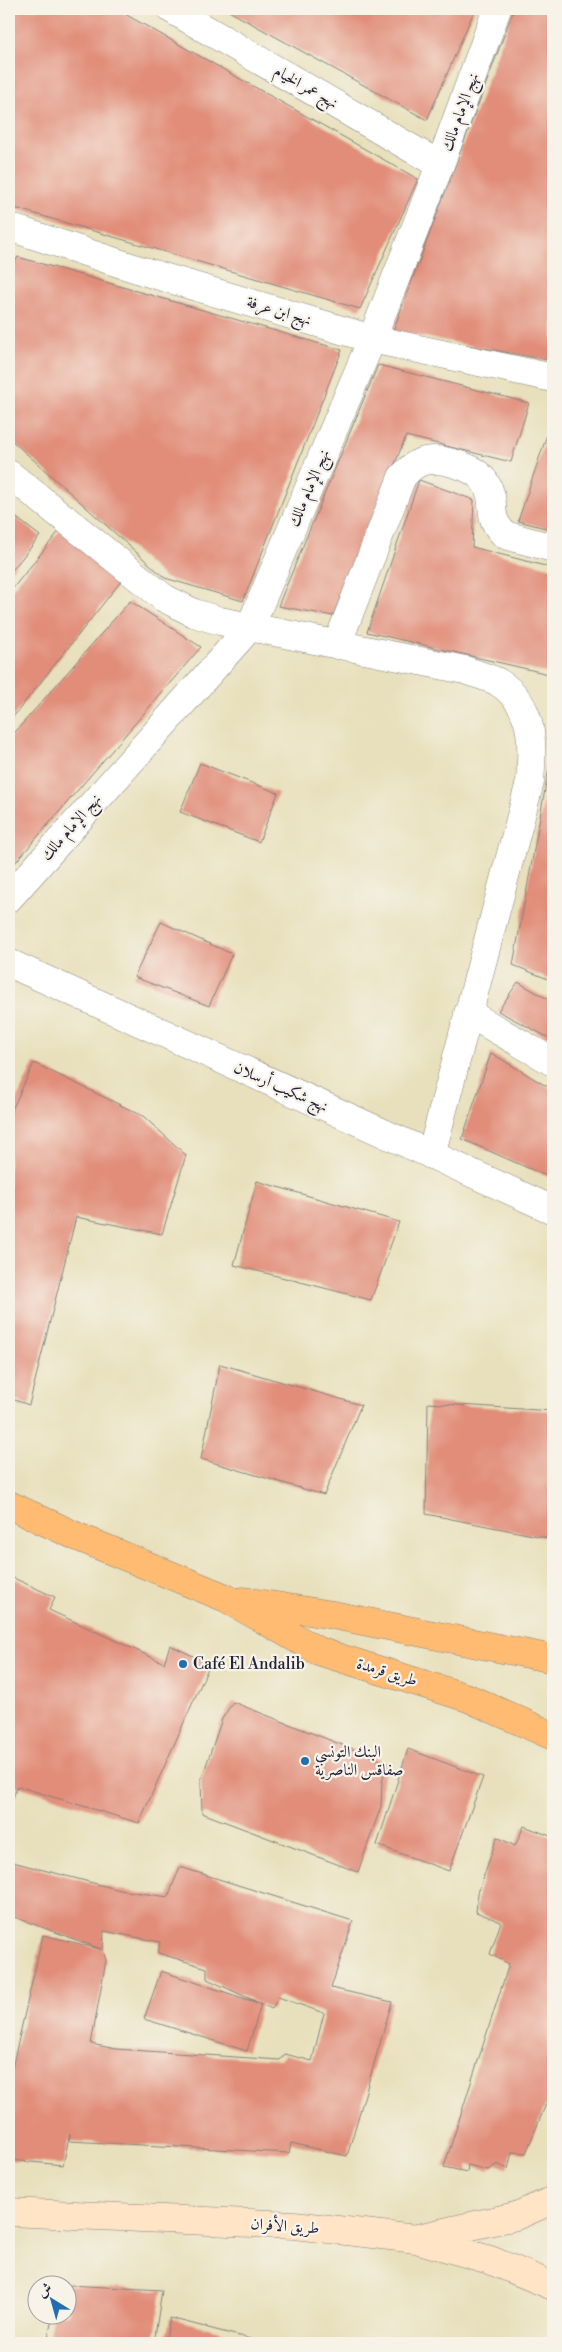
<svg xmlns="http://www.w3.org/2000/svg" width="562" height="2352" viewBox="0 0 562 2352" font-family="'Libre Bodoni',Amiri,serif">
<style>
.building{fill:#e18d79;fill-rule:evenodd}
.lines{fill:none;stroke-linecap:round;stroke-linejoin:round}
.minor-casing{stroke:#85817c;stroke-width:29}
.tertiary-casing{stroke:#85817c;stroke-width:29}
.secondary-casing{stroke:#85817c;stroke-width:29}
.primary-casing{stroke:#85817c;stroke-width:29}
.minor{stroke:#fff;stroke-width:28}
.tertiary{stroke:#fff;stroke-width:28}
.secondary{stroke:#ffe4c6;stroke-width:28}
.primary{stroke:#ffbb71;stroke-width:28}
.poi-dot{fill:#1f6fb2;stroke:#f7f3e8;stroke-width:2}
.labels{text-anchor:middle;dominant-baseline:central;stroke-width:4.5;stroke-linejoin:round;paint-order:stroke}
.street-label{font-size:16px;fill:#22223b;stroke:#f7f3e8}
.poi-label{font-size:16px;fill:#22223b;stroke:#f7f3e8;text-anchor:start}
</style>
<rect width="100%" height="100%" fill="#f7f3e8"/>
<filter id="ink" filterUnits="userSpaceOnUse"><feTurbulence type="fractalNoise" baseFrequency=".02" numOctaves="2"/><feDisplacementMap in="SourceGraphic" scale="10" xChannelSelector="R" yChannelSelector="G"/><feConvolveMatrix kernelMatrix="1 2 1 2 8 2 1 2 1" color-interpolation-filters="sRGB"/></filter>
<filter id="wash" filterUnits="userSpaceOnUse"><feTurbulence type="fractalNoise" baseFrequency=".0096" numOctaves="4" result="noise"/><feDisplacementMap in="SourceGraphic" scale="20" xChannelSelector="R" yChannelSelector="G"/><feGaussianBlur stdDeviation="1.12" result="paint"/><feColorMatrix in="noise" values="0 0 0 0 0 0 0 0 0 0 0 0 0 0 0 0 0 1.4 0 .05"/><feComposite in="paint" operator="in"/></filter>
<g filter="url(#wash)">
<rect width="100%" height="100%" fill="#e8e0bc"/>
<g id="blocks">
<!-- building -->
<path class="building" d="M 9,9 L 116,9 L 418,179 L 360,309 L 15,208 L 9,204 Z
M 225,9 L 475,9 L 427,120 Z
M 514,9 L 553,9 L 553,361 L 393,331 Z
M 18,257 L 342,350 L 243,601 L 165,578 L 9,438 L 9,270 Z
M 378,365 L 529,403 L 511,462 L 406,436 L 333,616 L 278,606 Z
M 553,417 L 553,530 L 518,521 Z
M 419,480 L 474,500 L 472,547 L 553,568 L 553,675 L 367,632 Z
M 9,512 L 40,536 L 9,574 Z
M 60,530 L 122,580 L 9,722 L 9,593 Z
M 130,601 L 201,647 L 9,870 L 9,739 Z
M 552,751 L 553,751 L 553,981 L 513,965 Z
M 200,763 L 278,793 L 259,842 L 180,812 Z
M 161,922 L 232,954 L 209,1006 L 134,977 Z
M 518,982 L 553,1002 L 553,1040 L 498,1011 Z
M 491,1053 L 553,1090 L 553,1179 L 462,1139 Z
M 34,1063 L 143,1116 L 186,1155 L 162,1234 L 76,1217 L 29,1405 L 9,1398 L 9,1116 Z
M 257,1181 L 399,1222 L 371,1300 L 234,1265 Z
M 220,1364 L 361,1405 L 324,1495 L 201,1459 Z
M 428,1403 L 553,1411 L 553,1539 L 426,1514 Z
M 9,1576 L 55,1597 L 49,1610 L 164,1663 L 170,1645 L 210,1664 L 139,1823 L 17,1786 L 9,1811 Z
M 233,1702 L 388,1763 L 382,1782 L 381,1806 L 358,1872 L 202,1813 L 201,1780 L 222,1719 Z
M 408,1749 L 483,1777 L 449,1871 L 377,1845 Z
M 524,1826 L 553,1837 L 553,2058 L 549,2072 L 553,2073 L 553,2087 L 526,2153 L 512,2152 L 508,2169 L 497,2164 L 488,2170 L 468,2165 L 467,2172 L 444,2167 L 509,1964 L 490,1954 L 501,1922 L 476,1912 L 478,1893 L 497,1837 L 515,1846 Z
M 9,1861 L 120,1890 L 168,1897 L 180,1867 L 353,1921 L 331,1988 L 392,2002 L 347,2156 L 291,2143 L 289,2153 L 69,2141 L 70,2134 L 63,2165 L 9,2160 L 9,2081 L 43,1935 L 101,1949 L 9,1915 ZM 104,1931 L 160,1942 L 158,1953 L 207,1968 L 207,1979 L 272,2009 L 278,1997 L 324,2013 L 312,2061 L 285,2054 L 280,2060 L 116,2049 L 91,2044 L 106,1960 L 103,1950 Z
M 161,1971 L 261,2004 L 247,2051 L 144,2019 Z
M 68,2285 L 162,2290 L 154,2343 L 47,2343 L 53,2314 L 68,2314 Z
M 170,2318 L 266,2343 L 165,2343 Z"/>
</g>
</g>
<g filter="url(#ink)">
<use href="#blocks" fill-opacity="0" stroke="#85817c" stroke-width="1"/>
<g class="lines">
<defs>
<path id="minor" d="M 171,9 L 440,165
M 9,227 L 143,271 L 372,339 L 553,378
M 9,474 L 164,598 L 194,613 L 220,621 L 465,670 C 475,674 488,677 498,682 C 535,705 533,744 530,782 L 431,1155
M 337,645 L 402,477 C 408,470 413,465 421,462 C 438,456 475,466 485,482 C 499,504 484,515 505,535 L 553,548
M 9,898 L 250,627 L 372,339 L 440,165 L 497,9
M 468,1013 L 553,1062"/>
<path id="tertiary" d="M 9,963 L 553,1210"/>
<path id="secondary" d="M 9,2212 L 294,2225 L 416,2239 L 490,2260 L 553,2286
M 418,2238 L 516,2216 L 553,2200"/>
<path id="primary" d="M 9,1505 L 78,1537 L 226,1598 L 318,1651 L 468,1698 L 553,1736
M 243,1601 L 333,1615 L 553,1659"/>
</defs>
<!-- minor casing -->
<use href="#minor" class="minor-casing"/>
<!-- tertiary casing -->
<use href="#tertiary" class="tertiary-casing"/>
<!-- secondary casing -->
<use href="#secondary" class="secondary-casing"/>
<!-- primary casing -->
<use href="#primary" class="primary-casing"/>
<!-- minor -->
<use href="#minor" class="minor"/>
<!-- tertiary -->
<use href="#tertiary" class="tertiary"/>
<!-- secondary -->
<use href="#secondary" class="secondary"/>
<!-- primary -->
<use href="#primary" class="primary"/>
</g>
</g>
<!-- markers -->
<g class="poi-dot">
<circle cx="183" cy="1664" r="5"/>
<circle cx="305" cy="1761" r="5"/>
</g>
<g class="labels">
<!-- street labels -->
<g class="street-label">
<text transform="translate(306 87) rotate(30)">نهج عمر الخيام</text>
<text transform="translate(460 112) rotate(-70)">نهج الإمام مالك</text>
<text transform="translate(279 311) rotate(17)">نهج ابن عرفة</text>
<text transform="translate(309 488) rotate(-67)">نهج الإمام مالك</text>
<text transform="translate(71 827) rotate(-49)">نهج الإمام مالك</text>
<text transform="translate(281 1087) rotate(24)">نهج شكيب أرسلان</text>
<text transform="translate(387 1672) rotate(17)">طريق قرمدة</text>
<text transform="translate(285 2226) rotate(4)">طريق الأفران</text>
</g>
<!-- poi labels -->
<g class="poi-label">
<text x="193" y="1664">Café El Andalib</text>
<text x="315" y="1752">البنك التونسي<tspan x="315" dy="18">صفاقس الناصرية</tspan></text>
</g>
</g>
<!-- margin -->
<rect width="562" height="2352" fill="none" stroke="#f7f3e8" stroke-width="30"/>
<!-- north arrow -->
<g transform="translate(52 2300) rotate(323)"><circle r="24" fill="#f7f3e8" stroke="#a29fa3"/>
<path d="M0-4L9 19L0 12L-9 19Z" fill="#1f6fb2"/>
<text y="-8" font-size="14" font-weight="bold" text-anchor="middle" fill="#22223b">ش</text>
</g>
</svg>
